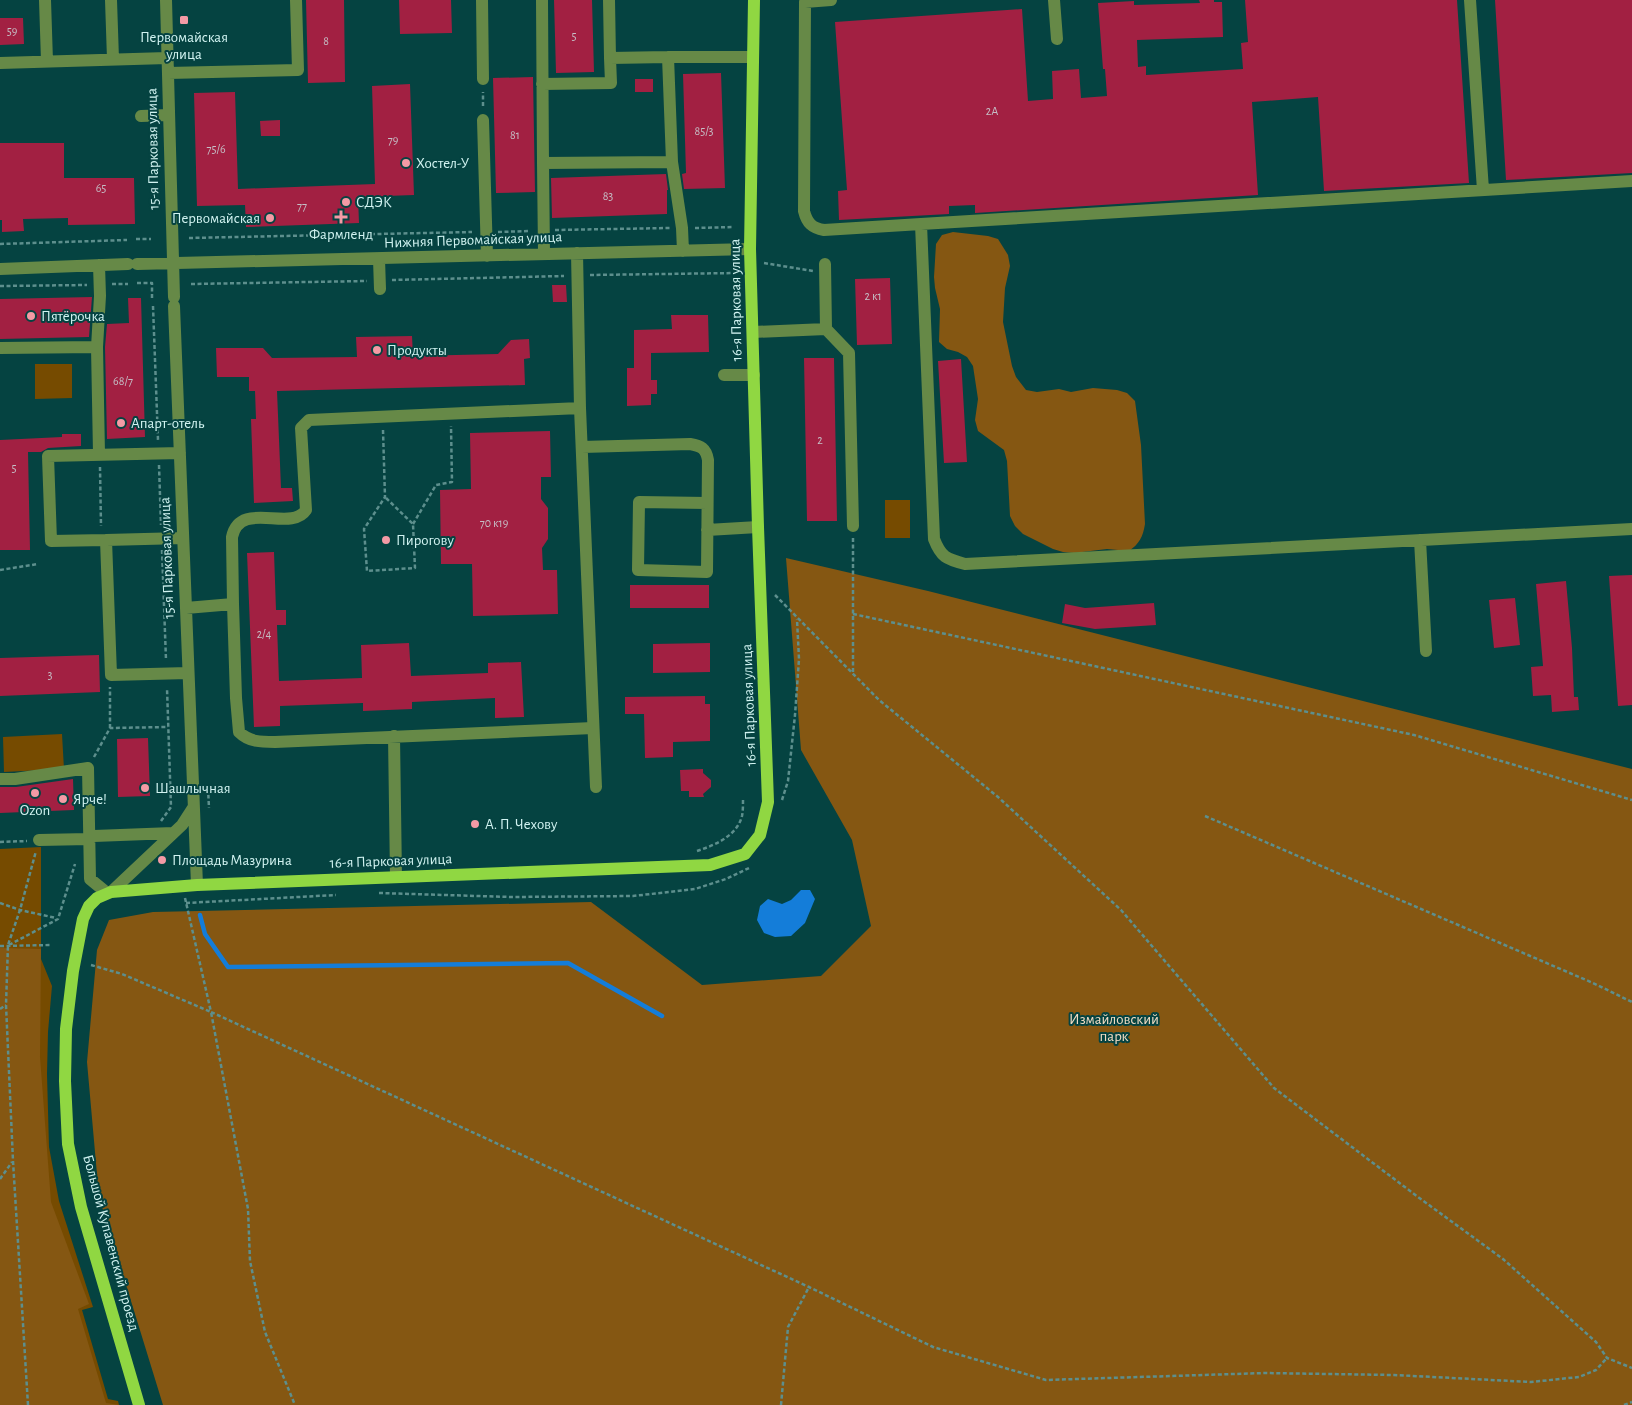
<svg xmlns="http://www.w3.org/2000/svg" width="1632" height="1405" viewBox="0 0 1632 1405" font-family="'Alegreya Sans',sans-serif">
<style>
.green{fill:#764b00}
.forest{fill:#855712}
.water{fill:#147dd9}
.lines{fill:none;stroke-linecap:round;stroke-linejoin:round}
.stream{stroke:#147dd9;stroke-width:4.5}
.building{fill:#a22042}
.path{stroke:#5d8f8d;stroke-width:2.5;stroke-dasharray:4 2.5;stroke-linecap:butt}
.minor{stroke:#668947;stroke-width:12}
.major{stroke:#90d742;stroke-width:12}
.poi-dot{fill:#f49aa5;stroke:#054341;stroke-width:2}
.labels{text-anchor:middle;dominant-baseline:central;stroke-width:4;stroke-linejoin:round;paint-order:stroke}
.number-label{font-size:12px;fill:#c5bec5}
.poi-label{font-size:15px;fill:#d1f3f1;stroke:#054341;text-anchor:start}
.street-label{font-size:15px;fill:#d1f3f1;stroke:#054341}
.park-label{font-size:15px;fill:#f0dbc3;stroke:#054341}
</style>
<rect width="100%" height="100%" fill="#054341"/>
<!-- green -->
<path class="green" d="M 35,364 L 72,364 L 72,398 L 35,399 Z
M 885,500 L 910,500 L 910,538 L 885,538 Z
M 62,734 L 64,769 L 4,772 L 3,737 Z
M 41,847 L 41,959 L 52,986 L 48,1032 L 47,1074 L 49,1147 L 59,1201 L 93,1307 L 82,1310 L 108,1399 L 118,1401 L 119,1405 L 0,1405 L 0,849 Z"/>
<!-- forest -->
<path class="forest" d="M 953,232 L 988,236 L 998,239 L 1008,255 L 1010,266 L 1005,288 L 1003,322 L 1012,366 L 1016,377 L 1026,390 L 1037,392 L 1059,389 L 1071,392 L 1093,388 L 1117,390 L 1127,393 L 1135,401 L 1141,445 L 1145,524 C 1143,537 1139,544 1129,551 L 1107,549 L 1074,553 L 1063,552 L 1053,549 L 1023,534 L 1015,526 L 1010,516 L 1007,461 L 1004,450 L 978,431 L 975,420 L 978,399 L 973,366 L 967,357 L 958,352 L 947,349 L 939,342 L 940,309 L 935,288 L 934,277 L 936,244 L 942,235 Z
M 786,558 L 928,591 L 1632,769 L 1632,1405 L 163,1405 L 99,1197 L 87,1062 L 97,950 L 109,920 L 153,912 L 591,902 L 702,985 L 821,976 L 871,926 L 852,840 L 801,750 Z
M 0,948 L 41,949 L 40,1057 L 51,1202 L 89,1304 L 78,1309 L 106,1403 L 120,1405 L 0,1405 Z"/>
<!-- water -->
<path class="water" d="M 801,890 L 810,890 L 815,899 L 805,923 L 791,936 L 775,937 L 764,933 L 757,920 L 760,906 L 768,899 L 782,904 L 791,900 Z"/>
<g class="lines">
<!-- stream -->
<path class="stream" d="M 200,915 L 205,934 L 228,967 L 568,963 L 662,1016"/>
</g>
<!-- building -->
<path class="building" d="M 306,0 L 344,0 L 345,82 L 308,83 Z
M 399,0 L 451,0 L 452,33 L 400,34 Z
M 554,0 L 592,0 L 594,72 L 556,73 Z
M 1199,0 L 1214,0 L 1214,2 L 1222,2 L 1223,37 L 1137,40 L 1138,67 L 1146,66 L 1146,75 L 1243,69 L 1241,43 L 1248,42 L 1245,0 L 1457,0 L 1469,183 L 1324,191 L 1318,97 L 1252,102 L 1258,195 L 975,213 L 975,205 L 949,206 L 949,214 L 839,220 L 838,191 L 847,190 L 835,22 L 1022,9 L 1028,101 L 1053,99 L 1052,71 L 1079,69 L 1081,98 L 1107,96 L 1105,69 L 1103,69 L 1098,3 L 1134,1 L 1134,5 L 1200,3 Z
M 1495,0 L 1632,0 L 1632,173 L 1506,180 Z
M 0,18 L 23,18 L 24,44 L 0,45 Z
M 721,73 L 725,188 L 684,189 L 682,174 L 686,173 L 683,74 Z
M 533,77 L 535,192 L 496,193 L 493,78 Z
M 635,79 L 653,79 L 653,92 L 635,92 Z
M 410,84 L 414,195 L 358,197 L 359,223 L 246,227 L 245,205 L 197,206 L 194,93 L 235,92 L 238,189 L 375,184 L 372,86 Z
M 280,120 L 280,136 L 261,136 L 260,121 Z
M 0,143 L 64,143 L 64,178 L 134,178 L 135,224 L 68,225 L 68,218 L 23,219 L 24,231 L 2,232 L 2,220 L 0,220 Z
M 666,174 L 668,190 L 667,190 L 667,214 L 552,218 L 551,178 Z
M 890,278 L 892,344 L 857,345 L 855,279 Z
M 552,285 L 566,285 L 567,302 L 553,302 Z
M 92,297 L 89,337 L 0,339 L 0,299 Z
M 128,298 L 141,298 L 145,437 L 107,439 L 105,347 L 107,324 L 129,323 Z
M 671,315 L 708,315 L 709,352 L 651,353 L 651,380 L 657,380 L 657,394 L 651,394 L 651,405 L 627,406 L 627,368 L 634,368 L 634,330 L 672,329 Z
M 412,336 L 413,356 L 498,354 L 511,340 L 529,339 L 530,358 L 524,359 L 525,385 L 277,391 L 281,488 L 292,488 L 293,501 L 254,503 L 251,419 L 256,419 L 255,391 L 249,391 L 249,377 L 217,377 L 216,348 L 263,348 L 272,358 L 357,357 L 356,337 Z
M 804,358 L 834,358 L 837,521 L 807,521 Z
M 961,359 L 967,462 L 944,463 L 938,361 Z
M 550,431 L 551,477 L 541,477 L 541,499 L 548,508 L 548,539 L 542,548 L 543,570 L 557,570 L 558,614 L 473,616 L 472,564 L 441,564 L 440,490 L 471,489 L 470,433 Z
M 62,434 L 81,434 L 81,446 L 48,448 L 41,452 L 28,452 L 30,550 L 0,550 L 0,440 L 62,437 Z
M 274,552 L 276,610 L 286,610 L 286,625 L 277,625 L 279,681 L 362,678 L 361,645 L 409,643 L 411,676 L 488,673 L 488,663 L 521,662 L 524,717 L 495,718 L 495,698 L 412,702 L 412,709 L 363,711 L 363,703 L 280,706 L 280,726 L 254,727 L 247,553 Z
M 1632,575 L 1632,705 L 1618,706 L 1609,576 Z
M 1566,581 L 1572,648 L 1574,697 L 1578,697 L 1579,710 L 1552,712 L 1551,695 L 1533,696 L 1531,667 L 1543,666 L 1536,584 Z
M 630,585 L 709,585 L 709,608 L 630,608 Z
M 1515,598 L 1520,645 L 1494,648 L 1489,600 Z
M 1154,603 L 1156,625 L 1095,629 L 1062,623 L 1065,604 L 1085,608 Z
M 710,643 L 710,672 L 653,673 L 653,644 Z
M 99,655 L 100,692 L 0,696 L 0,658 Z
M 705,696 L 705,704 L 710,704 L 710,741 L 673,742 L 673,757 L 645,758 L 644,714 L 625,714 L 625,697 Z
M 148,738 L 150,796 L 118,797 L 117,739 Z
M 703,769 L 703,773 L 711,780 L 711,787 L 703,794 L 704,797 L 689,797 L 689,791 L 681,791 L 680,770 Z
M 73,779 L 74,810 L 0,813 L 0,787 L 16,787 Z"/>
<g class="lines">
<!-- path -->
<path class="path" d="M 483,106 L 483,92
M 695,228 L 734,227
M 555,230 L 670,228
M 498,232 L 530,231
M 189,238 L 472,232
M 136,239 L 151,239
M 0,244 L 127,240
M 764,263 L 813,271
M 590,275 L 737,273
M 392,280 L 564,276
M 137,283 L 152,283 L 152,298
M 112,284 L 128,284
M 191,284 L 367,281
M 0,286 L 87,285
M 153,306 L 158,440
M 383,430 L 385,497 L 364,529 L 367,571 L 415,568 L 413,524 L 385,497
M 159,465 L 161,525
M 100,467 L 101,526
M 413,524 L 436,485 L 452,482 L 451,426
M 853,538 L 853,674
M 162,550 L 166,660
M 0,570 L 38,564
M 775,595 L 879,700 L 998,797 L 1121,910 L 1274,1088 L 1418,1197 L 1503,1259 L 1596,1342 L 1607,1358 L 1632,1368
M 853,614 L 1414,735 L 1632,800
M 110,728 L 110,687
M 94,757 L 110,728 L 168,727
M 208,788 L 209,808
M 782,800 L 788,781 L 795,715 L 799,659 L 797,619
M 1205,816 L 1593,983 L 1632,1002
M 161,821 L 171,807 L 167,688
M 0,842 L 27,841
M 697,851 C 715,845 737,836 742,816 C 743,811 743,805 743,800
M 379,893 L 511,897 L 633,896 L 695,889 L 726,879 L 749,868
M 185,898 L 211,1012 L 809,1287 L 933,1347 L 1046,1380 L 1265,1373 L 1394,1375 L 1531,1382 L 1579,1377 L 1596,1370 L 1607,1358
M 0,903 L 20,910 L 56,918
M 186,903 L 336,895
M 9,945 L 58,919 L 75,864
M 0,946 L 52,945
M 91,965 L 122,974 L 211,1012 L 248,1209 L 250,1261 L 265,1332 L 295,1405
M 0,1009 L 6,1005
M 0,1179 L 12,1162
M 28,1405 L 13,1161 L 6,1005 L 8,945 L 20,910 L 36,851
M 781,1405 L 788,1327 L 809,1287
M 1624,1405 L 1632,1402"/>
<!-- minor -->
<path class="minor" d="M 45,0 L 47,61
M 111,0 L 113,59
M 166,0 L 174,297
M 482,0 L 483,79
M 542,0 L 543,163
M 609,0 L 610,58 L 668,57
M 831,0 L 805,2 L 804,211 C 807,223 812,228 824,230 L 921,224 L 1632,181
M 1054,0 L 1057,39
M 1470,0 L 1483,190
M 0,63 L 167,58
M 168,73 L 298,70 L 296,0
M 542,84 L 611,83 L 610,58
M 141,116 L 169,115
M 483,120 L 487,256
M 672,162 L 668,57 L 753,57
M 921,224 L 934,539 C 941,557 946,559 965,564 L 1632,529
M 544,254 L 543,163 L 672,162 L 682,228 L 683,251
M 379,259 L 380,289
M 137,264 L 750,249
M 99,265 L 100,296 L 97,347 L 99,454
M 0,269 L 128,264
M 174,306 L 197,885
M 826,329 L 849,353 L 853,526
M 753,332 L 826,329 L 825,264
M 0,348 L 97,347
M 724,375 L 754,375
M 580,408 L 596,787
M 582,447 L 690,444 C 701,446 706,448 708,460 L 707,572 L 638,570 L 639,502 L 707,503
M 707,530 L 758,527
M 183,538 L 106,540 L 111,675 L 188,673
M 106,540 L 51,541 L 48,456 L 180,453
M 1420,540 L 1426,651
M 233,604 L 236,698 L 239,732 C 249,742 261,742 275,742 L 593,728
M 186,608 L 233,604 L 232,537 C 240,499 291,533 306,510 L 301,428 L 309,420 L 580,408 L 577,253
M 394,736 L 396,877
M 0,779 L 15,779 L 88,768 L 90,879 L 107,893
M 39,840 L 89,839 L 94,836 L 173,833
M 111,892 L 182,825 L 193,808"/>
<!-- major -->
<path class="major" d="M 139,1405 L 81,1207 L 68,1144 L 65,1081 L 66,1029 L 73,971 L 83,919 L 89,906 L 97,898 L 111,892 L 197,885 L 710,865 L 745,854 L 760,835 L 768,802 L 758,527 L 750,249 L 754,0"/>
</g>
<!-- markers -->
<g class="poi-dot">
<rect x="179" y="15" width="10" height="10" rx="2.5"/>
<circle cx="406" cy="163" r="5"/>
<circle cx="346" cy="202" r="5"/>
<path d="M338.5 209.5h5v5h5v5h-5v5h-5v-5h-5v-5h5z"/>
<circle cx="270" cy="218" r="5"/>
<circle cx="31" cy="316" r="5"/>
<circle cx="377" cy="350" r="5"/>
<circle cx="121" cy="423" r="5"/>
<circle cx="386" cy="540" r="5"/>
<circle cx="145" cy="788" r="5"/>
<circle cx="35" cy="793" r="5"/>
<circle cx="63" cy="799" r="5"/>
<circle cx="475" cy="824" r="5"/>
<circle cx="162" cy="860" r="5"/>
</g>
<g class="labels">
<!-- number labels -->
<g class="number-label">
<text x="12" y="31">59</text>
<text x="574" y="36">5</text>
<text x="326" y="41">8</text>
<text x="992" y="111">2А</text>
<text x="704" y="131">85/3</text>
<text x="515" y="135">81</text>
<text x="393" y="140">79</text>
<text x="216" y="149">75/6</text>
<text x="101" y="188">65</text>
<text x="608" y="196">83</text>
<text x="302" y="206">77</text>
<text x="873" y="296">2 к1</text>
<text x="123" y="381">68/7</text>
<text x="820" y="440">2</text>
<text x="14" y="468">5</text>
<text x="494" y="523">70 к19</text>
<text x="264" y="634">2/4</text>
<text x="50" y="675">3</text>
</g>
<!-- poi labels -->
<g class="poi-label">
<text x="184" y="37" text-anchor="middle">Первомайская<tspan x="184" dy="17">улица</tspan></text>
<text x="416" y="163">Хостел-У</text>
<text x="356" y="202">СДЭК</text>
<text x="260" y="218" text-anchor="end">Первомайская</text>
<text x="341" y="234" text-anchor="middle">Фармленд</text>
<text x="41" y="316">Пятёрочка</text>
<text x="387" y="350">Продукты</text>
<text x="131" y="423">Апарт-отель</text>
<text x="396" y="540">Пирогову</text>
<text x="155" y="788">Шашлычная</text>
<text x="73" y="799">Ярче!</text>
<text x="35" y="810" text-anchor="middle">Ozon</text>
<text x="485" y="824">А. П. Чехову</text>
<text x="172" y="860">Площадь Мазурина</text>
</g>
<!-- street labels -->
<g class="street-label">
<text transform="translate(153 149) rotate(-91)">15-я Парковая улица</text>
<text transform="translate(473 240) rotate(-2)">Нижняя Первомайская улица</text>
<text transform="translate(736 300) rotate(-91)">16-я Парковая улица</text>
<text transform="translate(167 558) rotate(-92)">15-я Парковая улица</text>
<text transform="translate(749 705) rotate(-92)">16-я Парковая улица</text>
<text transform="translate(391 861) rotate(-2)">16-я Парковая улица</text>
<text transform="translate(111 1243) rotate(75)">Большой Купавенский проезд</text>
</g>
<!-- park labels -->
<g class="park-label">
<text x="1114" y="1019">Измайловский<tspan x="1114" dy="17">парк</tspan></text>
</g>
</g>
</svg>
